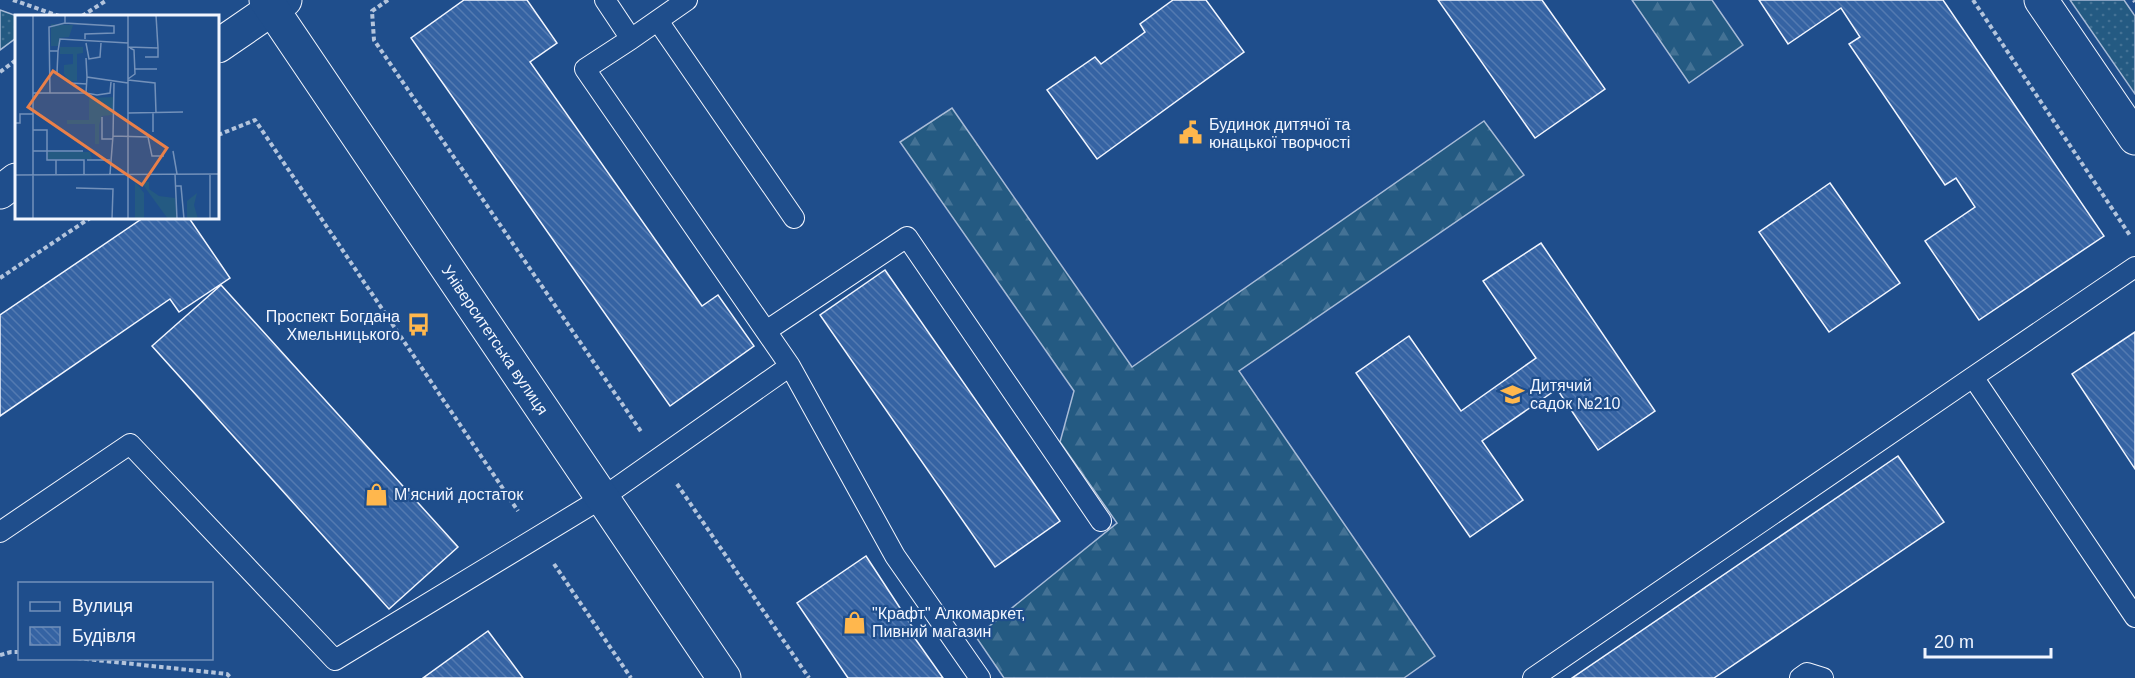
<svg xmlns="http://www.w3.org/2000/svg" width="2135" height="678" viewBox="0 0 2135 678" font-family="Helvetica,sans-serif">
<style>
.grass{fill:url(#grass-dots);stroke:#a8bbd7;stroke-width:1.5}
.forest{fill:url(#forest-firs);stroke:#a8bbd7;stroke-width:1.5}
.building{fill:url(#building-back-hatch);stroke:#f2f6ff;stroke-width:1.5}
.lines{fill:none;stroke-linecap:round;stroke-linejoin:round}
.lane-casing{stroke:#f2f6ff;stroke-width:22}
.secondary-casing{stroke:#f2f6ff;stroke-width:35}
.primary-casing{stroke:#f2f6ff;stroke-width:35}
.path{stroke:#b3c4dc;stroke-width:4;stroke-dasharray:4.5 3;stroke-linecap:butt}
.lane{stroke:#1f4e8c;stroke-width:20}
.secondary{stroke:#1f4e8c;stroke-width:33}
.primary{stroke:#1f4e8c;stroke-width:33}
.labels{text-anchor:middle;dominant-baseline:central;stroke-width:4.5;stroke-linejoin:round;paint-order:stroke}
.poi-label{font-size:16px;fill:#f2f6ff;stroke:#1f4e8c;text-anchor:start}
.street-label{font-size:16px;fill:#f2f6ff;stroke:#1f4e8c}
.inset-road{fill:none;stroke:#7391ba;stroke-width:1.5}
.view{fill:#ea8049;fill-opacity:0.15;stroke:#ea8049;stroke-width:3}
.inset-edge{fill:none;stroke:#f2f6ff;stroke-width:3}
</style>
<defs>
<pattern id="grass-dots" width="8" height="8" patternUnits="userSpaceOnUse" patternTransform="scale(1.5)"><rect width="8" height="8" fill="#245a82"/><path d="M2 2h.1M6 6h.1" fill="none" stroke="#447295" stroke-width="1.8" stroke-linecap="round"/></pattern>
<pattern id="forest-firs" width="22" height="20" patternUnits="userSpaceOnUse" patternTransform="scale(1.5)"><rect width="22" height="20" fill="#245a82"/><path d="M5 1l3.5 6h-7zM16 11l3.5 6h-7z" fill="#447295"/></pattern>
<pattern id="building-back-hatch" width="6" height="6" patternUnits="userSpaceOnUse" patternTransform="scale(1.5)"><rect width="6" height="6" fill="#3563a3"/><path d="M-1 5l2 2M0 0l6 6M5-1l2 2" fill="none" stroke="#537ab1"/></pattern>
</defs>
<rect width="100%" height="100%" fill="#1f4e8c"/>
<!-- grass -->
<path class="grass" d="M 2070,0 L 2124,0 L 2135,16 L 2135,94 Z
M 0,10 L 17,16 L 16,38 L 0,50 Z"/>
<!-- forest -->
<path class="forest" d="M 1632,0 L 1712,0 L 1743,45 L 1689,83 Z
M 952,108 L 1132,367 L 1484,121 L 1524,175 L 1239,371 L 1435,656 L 1404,678 L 1004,678 L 976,637 L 1117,523 L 1060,442 L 1074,391 L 900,142 Z"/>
<!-- building -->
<path class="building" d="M 464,0 L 527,0 L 557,43 L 530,62 L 702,306 L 718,295 L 754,346 L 670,406 L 411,38 Z
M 1173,0 L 1206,0 L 1244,52 L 1097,159 L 1047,90 L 1095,57 L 1101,64 L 1145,32 L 1140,24 Z
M 1438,0 L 1542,0 L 1605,89 L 1535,138 Z
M 1759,0 L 1943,0 L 2104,236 L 1979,320 L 1925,241 L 1975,207 L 1956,178 L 1945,185 L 1849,44 L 1860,37 L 1841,8 L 1788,44 Z
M 1830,183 L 1900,283 L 1829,332 L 1759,232 Z
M 143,218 L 189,218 L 230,278 L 179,312 L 170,299 L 0,416 L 0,315 Z
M 1541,243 L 1655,411 L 1598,450 L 1557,389 L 1482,441 L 1523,500 L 1470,537 L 1356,373 L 1409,336 L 1461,411 L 1536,358 L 1483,281 Z
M 885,270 L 1060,521 L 995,567 L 820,315 Z
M 221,285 L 458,547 L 389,609 L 152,346 Z
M 2135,332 L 2135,469 L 2072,374 Z
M 1898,456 L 1944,522 L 1714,678 L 1572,678 Z
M 866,556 L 917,634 L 914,637 L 943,678 L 848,678 L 797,603 Z
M 488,631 L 523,678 L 423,678 Z"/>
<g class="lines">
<defs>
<path id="lane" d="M 658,21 L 794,218
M 631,39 L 687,0
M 2135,267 L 1973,377 L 2135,617
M 766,331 L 907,237 L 1101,521
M 790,366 L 895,556 L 980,678
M 0,532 L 130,444 L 335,660 L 602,498 L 790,366 L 585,69 L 631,39 L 605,0
M 1533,678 L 1973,377
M 1800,678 L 1807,673 L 1823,678"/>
<path id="secondary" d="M 2041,0 L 2135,138
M 218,46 L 285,0
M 0,192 L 16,180"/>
<g id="primary">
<path id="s1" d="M 266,0 L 724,678"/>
</g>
</defs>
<!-- lane casing -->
<use href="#lane" class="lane-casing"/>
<!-- secondary casing -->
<use href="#secondary" class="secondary-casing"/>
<!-- primary casing -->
<use href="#primary" class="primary-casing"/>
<!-- path -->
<path class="path" d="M 13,0 L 59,16
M 388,0 L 372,11 L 374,40 L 642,433
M 1973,0 L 2131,237
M 2134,0 L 2135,2
M 82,16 L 107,0
M 0,72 L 16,60
M 218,135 L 255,120 L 518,511
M 0,278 L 90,218
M 677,484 L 809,678
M 554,564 L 631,678
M 0,655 L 11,652 L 20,652
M 77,658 L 227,674 L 231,678"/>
<!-- lane -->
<use href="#lane" class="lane"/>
<!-- secondary -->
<use href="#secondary" class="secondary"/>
<!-- primary -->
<use href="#primary" class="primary"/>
</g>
<!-- icons -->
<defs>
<symbol id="civic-bare" viewBox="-9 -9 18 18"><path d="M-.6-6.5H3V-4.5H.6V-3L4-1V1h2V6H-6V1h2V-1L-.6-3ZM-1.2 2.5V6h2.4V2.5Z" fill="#ffb74d" stroke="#1f4e8c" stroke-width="2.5" paint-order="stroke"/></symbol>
<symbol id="bus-bare" viewBox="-9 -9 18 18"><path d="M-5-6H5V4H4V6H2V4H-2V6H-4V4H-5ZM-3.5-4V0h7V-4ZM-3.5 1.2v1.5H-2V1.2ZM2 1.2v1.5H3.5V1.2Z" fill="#ffb74d" stroke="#1f4e8c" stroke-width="2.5" paint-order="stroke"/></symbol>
<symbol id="school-bare" viewBox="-9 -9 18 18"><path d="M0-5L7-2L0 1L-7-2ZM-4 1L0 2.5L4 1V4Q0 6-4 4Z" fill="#ffb74d" stroke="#1f4e8c" stroke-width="2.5" paint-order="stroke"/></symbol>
<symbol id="shop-bare" viewBox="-9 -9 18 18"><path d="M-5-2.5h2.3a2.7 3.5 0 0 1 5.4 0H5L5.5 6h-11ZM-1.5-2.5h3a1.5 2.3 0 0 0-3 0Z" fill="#ffb74d" stroke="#1f4e8c" stroke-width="2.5" paint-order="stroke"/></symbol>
</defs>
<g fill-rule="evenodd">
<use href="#civic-bare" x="1174" y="116" width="33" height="33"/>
<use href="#bus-bare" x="402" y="308" width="33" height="33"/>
<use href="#school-bare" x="1496" y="378" width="33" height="33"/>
<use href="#shop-bare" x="360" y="478" width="33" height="33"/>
<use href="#shop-bare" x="838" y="606" width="33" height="33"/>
</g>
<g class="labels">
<!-- poi labels -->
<g class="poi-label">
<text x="1209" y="124">Будинок дитячої та<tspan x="1209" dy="18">юнацької творчості</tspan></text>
<text x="400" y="316" text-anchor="end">Проспект Богдана<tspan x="400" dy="18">Хмельницького</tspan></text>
<text x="1530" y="385">Дитячий<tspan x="1530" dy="18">садок №210</tspan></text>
<text x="394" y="494">М'ясний достаток</text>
<text x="872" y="613">"Крафт" Алкомаркет,<tspan x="872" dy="18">Пивний магазин</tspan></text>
</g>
<!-- street labels -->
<g class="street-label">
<text stroke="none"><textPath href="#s1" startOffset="410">Університетська вулиця</textPath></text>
</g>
</g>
<!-- overview -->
<g transform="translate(15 15)">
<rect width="204" height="204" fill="#1f4e8c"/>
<path d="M 120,167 L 129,178 L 129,204 L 120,204 ZM 126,167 L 134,167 L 134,174 L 144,181 L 160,183 L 162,204 L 153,204 ZM 182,178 L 179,190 L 183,204 L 172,204 L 172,186 Z" fill="#245a82"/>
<path d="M 36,9 L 58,10 L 54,22 L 44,23 L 44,31 L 36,31 ZM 45,32 L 68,32 L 68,38 L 62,39 L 62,66 L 54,66 L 49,59 L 49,50 L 58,49 L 58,39 L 45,39 ZM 98,82 L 98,100 L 87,101 L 84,110 L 84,129 L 80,129 L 80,109 L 52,109 L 52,105 L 74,105 L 74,83 ZM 33,137 L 75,137 L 77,144 L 33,144 Z" fill="#245a82"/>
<path class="inset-road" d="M 18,0 L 18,204M 50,0 L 50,8 L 99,11 L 99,18 L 70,19 L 70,24M 71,28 L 74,44 L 85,42 L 86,28M 113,32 L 143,33 L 141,0M 35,36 L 43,36 L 42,58 L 55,68 L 72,69M 43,36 L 45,24 L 113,28M 130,42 L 143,42 L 143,33M 71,43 L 72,62 L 113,68M 120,54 L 142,54M 72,62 L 71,78 L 82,80 L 95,78 L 96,67M 113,64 L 120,59 L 119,35 L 115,33M 113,65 L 140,68 L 141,98M 18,78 L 35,78 L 34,12 L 50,8M 35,78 L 71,78M 113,98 L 168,97M 138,98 L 138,117M 87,102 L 87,124 L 98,124M 0,108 L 5,108 L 5,99 L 18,99M 18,115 L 32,115 L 32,136 L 68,136M 98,121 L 99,68M 18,136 L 32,136 L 32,145 L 41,145 L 41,159M 158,136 L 162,159M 41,145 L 69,145 L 69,159M 72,145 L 95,145M 95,159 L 98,121 L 133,122 L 137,141 L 149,141M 160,159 L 162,204M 195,159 L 195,204M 0,160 L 204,159M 161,171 L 166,171 L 169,204M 61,173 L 98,174 L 97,204M 113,204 L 113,0"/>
<path class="view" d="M 38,56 L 152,133 L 127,170 L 13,92 Z"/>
<rect width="204" height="204" class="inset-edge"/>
</g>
<!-- legend -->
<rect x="18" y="582" width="195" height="78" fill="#1f4e8c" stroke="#7391ba" stroke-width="1.5"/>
<rect x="30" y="602" width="30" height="9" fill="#1f4e8c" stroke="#7391ba" stroke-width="1.5"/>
<text x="72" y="612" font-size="18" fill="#f2f6ff">Вулиця</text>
<rect x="30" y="627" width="30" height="18" fill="url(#building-back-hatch)" stroke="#7391ba" stroke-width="1.5"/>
<text x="72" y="642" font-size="18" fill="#f2f6ff">Будівля</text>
<!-- scale -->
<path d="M1925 648v9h126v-9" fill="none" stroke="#f2f6ff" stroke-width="3"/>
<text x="1934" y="648" font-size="18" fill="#f2f6ff" stroke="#1f4e8c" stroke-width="4.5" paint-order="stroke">20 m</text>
</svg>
